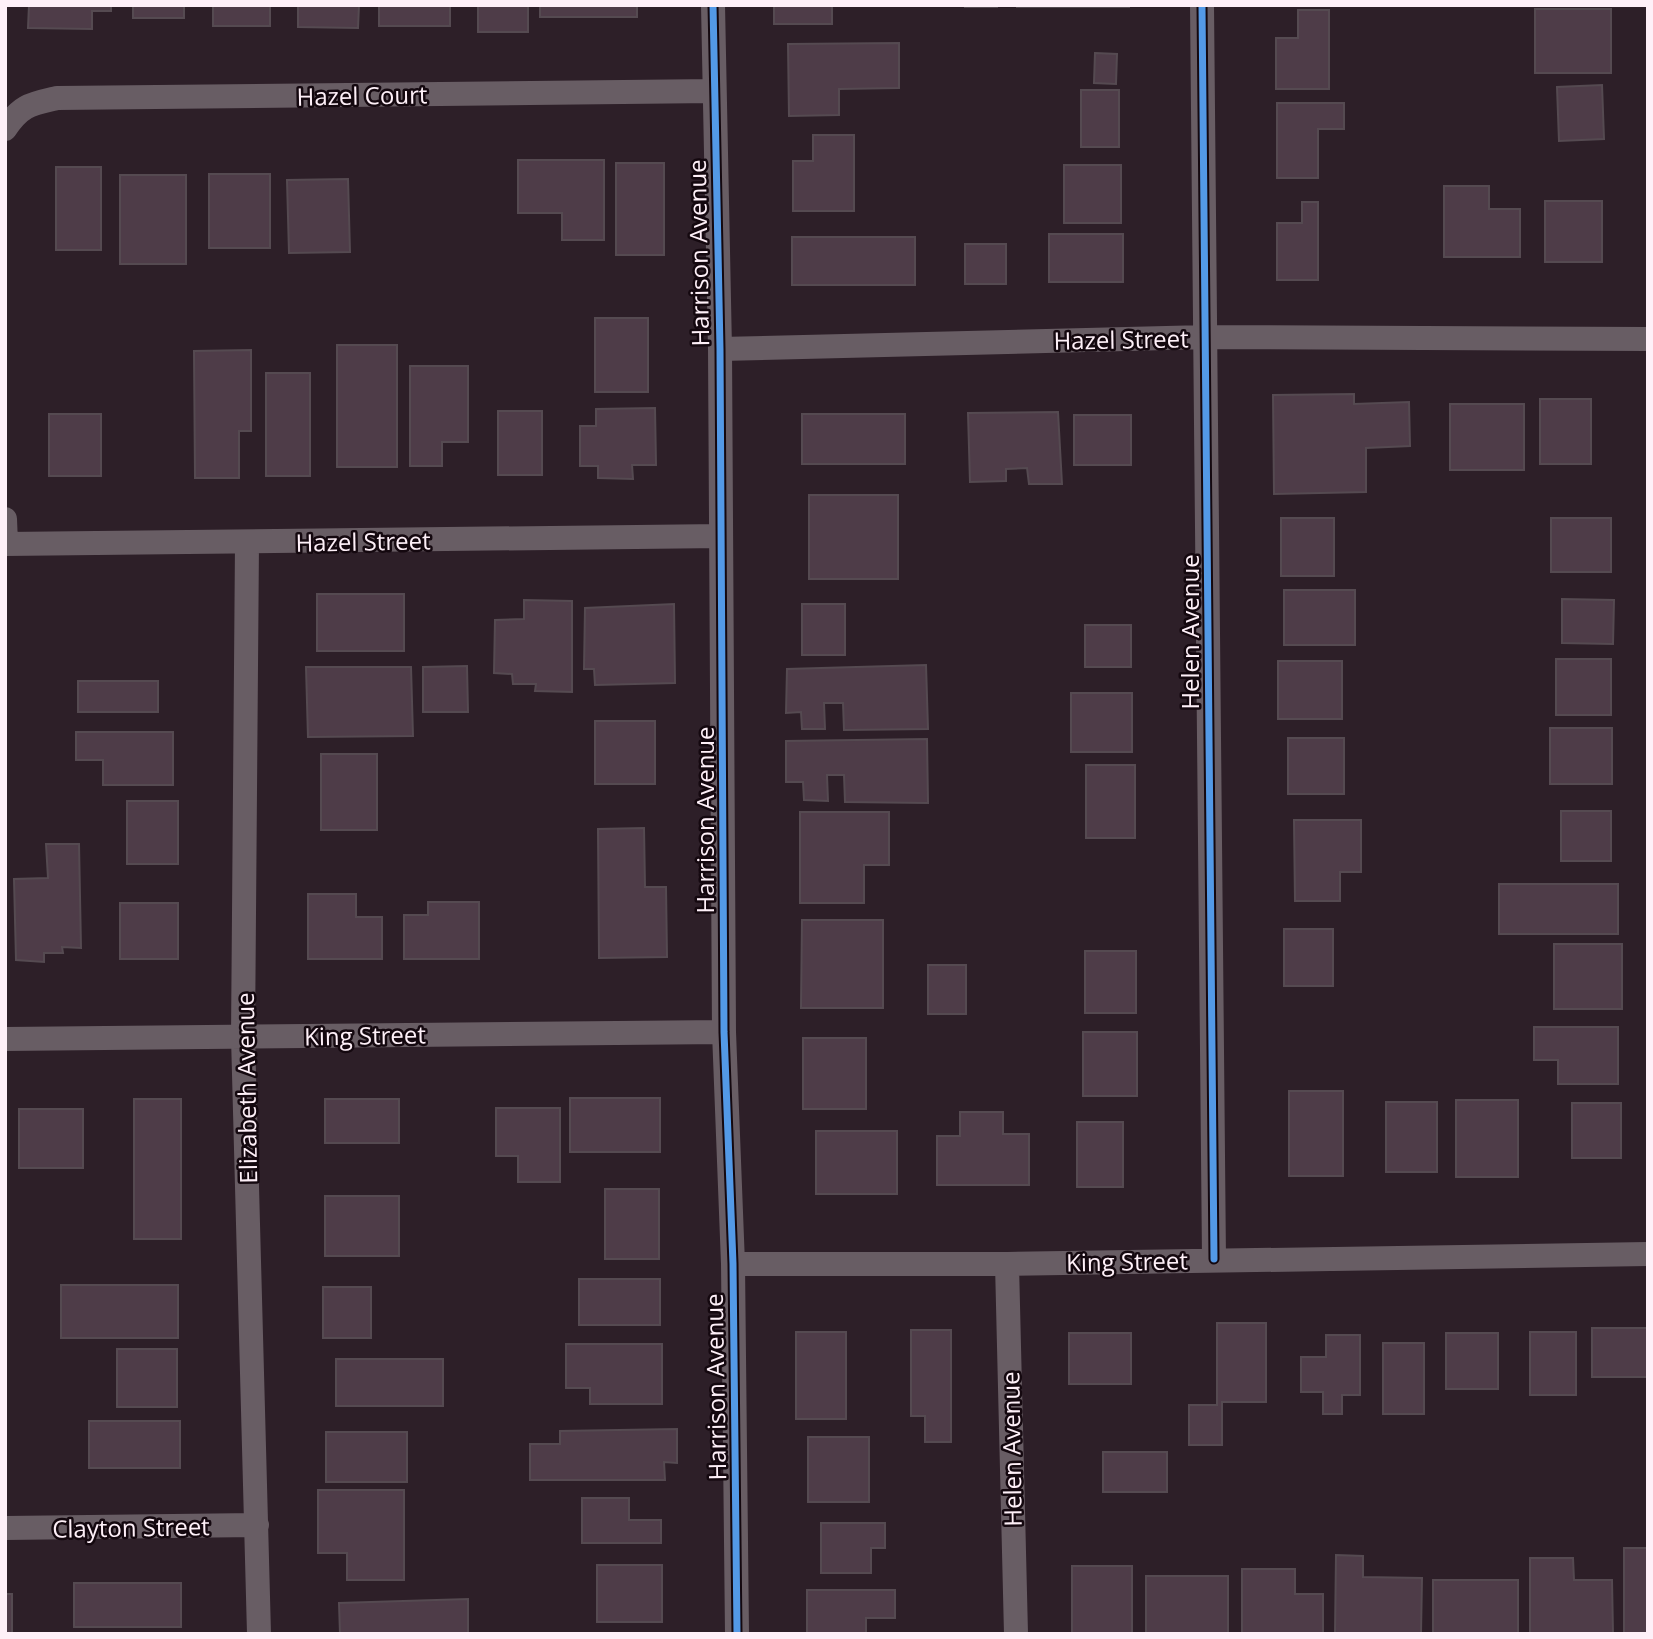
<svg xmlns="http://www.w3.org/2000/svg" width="1653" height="1639" viewBox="0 0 1653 1639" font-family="'Open Sans',sans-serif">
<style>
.building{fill:#4e3c48;stroke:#554a51;stroke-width:2}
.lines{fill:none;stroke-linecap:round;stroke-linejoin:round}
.street{stroke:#685d64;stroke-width:24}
.cycleway-casing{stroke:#14080f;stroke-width:11}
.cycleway{stroke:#5399e6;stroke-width:7}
.labels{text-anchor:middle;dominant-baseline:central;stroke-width:5;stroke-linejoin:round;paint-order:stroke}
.street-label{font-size:24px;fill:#fef0f8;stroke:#14080f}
</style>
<rect width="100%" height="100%" fill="#2d1f28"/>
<!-- building -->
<path class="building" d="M 29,5 L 111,5 L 111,11 L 92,11 L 92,29 L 28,28 Z
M 133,5 L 184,5 L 184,18 L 133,18 Z
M 213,5 L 270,5 L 270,26 L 213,26 Z
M 298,5 L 359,5 L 358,28 L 298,27 Z
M 379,5 L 450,5 L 450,26 L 379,26 Z
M 478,5 L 528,5 L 528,32 L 478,32 Z
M 540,5 L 637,5 L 637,17 L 540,17 Z
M 774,5 L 832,5 L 832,24 L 774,24 Z
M 965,5 L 997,5 L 997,7 L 965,7 Z
M 1017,5 L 1129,5 L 1129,7 L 1017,7 Z
M 1535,9 L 1611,9 L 1611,73 L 1535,73 Z
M 1298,10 L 1329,10 L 1329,89 L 1276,89 L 1276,38 L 1298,38 Z
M 899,43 L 899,88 L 839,89 L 839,115 L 789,116 L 788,44 Z
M 1095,53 L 1117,54 L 1116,84 L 1094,83 Z
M 1602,85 L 1604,139 L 1559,141 L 1557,87 Z
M 1081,90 L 1119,90 L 1119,147 L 1081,147 Z
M 1277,103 L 1344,103 L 1344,129 L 1318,129 L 1318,178 L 1277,178 Z
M 813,135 L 854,135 L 854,211 L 793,211 L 793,161 L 813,161 Z
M 518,160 L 604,160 L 604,240 L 562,240 L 562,213 L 518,213 Z
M 616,163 L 664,163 L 664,255 L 616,255 Z
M 1064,165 L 1121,165 L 1121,223 L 1064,223 Z
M 56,167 L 101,167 L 101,250 L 56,250 Z
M 209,174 L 270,174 L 270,248 L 209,248 Z
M 120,175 L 186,175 L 186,264 L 120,264 Z
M 348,179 L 350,252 L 289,253 L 287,180 Z
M 1444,186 L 1489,186 L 1489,209 L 1520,209 L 1520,257 L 1444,257 Z
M 1545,201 L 1602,201 L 1602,262 L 1545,262 Z
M 1302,202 L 1318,202 L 1318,280 L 1277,280 L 1277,223 L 1302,223 Z
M 1049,234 L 1123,234 L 1123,282 L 1049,282 Z
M 792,237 L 915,237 L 915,285 L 792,285 Z
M 965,244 L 1006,244 L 1006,284 L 965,284 Z
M 595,318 L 648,318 L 648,392 L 595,392 Z
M 337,345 L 397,345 L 397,467 L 337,467 Z
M 251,350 L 251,431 L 239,431 L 239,478 L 195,478 L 194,351 Z
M 410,366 L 468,366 L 468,442 L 442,442 L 442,466 L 410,466 Z
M 266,373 L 310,373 L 310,476 L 266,476 Z
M 1354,394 L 1354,404 L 1409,402 L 1410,446 L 1366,448 L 1366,492 L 1274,494 L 1273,395 Z
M 1540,399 L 1591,399 L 1591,464 L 1540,464 Z
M 1450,404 L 1524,404 L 1524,470 L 1450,470 Z
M 655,408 L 656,465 L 632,465 L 633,479 L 598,478 L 598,466 L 580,466 L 580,426 L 596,426 L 596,409 Z
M 498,411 L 542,411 L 542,475 L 498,475 Z
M 1058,412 L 1062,484 L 1029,484 L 1027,468 L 1006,469 L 1006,481 L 970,482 L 968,413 Z
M 49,414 L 101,414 L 101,476 L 49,476 Z
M 802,414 L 905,414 L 905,464 L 802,464 Z
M 1074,415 L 1131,415 L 1131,465 L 1074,465 Z
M 809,495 L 898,495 L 898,579 L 809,579 Z
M 1281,518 L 1334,518 L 1334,576 L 1281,576 Z
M 1551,518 L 1611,518 L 1611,572 L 1551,572 Z
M 1284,590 L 1355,590 L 1355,645 L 1284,645 Z
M 317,594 L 404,594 L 404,651 L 317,651 Z
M 1562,599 L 1614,600 L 1613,644 L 1562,643 Z
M 524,600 L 572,601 L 572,692 L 535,691 L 536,684 L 513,684 L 512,674 L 494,673 L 495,620 L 524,619 Z
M 674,604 L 675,683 L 595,685 L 594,669 L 584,669 L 585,608 Z
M 802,604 L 845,604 L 845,655 L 802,655 Z
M 1085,625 L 1131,625 L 1131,667 L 1085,667 Z
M 1556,659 L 1611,659 L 1611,715 L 1556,715 Z
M 1278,661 L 1342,661 L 1342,719 L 1278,719 Z
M 926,665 L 928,729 L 844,730 L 843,703 L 824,703 L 825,729 L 802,729 L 801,712 L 786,713 L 787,669 Z
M 467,666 L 468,712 L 423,712 L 423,667 Z
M 306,667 L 411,667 L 413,736 L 308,737 Z
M 78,681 L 158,681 L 158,712 L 78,712 Z
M 1071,693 L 1132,693 L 1132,752 L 1071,752 Z
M 595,721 L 655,721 L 655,784 L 595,784 Z
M 1550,728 L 1612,728 L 1612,784 L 1550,784 Z
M 76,732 L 173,732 L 173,785 L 103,785 L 103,760 L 76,760 Z
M 1288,738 L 1344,738 L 1344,794 L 1288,794 Z
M 927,739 L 928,803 L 845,802 L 844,775 L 827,775 L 828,801 L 804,800 L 803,782 L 786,782 L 786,741 Z
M 321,754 L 377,754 L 377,830 L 321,830 Z
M 1086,765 L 1135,765 L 1135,838 L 1086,838 Z
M 127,801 L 178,801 L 178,864 L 127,864 Z
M 1561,811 L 1611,811 L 1611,861 L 1561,861 Z
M 800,812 L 889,812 L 889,865 L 864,865 L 864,903 L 800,903 Z
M 1294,820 L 1361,820 L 1361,872 L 1340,872 L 1340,901 L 1295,901 Z
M 644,828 L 645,887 L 666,887 L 667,957 L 599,958 L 598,829 Z
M 46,844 L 79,844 L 81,948 L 62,947 L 63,953 L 44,953 L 44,962 L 16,960 L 14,879 L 48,878 Z
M 1499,884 L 1618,884 L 1618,934 L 1499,934 Z
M 308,894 L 356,894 L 356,917 L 382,917 L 382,959 L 308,959 Z
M 428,902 L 479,902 L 479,959 L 404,959 L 404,915 L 428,915 Z
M 120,903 L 178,903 L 178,959 L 120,959 Z
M 802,920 L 883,920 L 883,1008 L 801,1008 Z
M 1284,929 L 1333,929 L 1333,986 L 1284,986 Z
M 1554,944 L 1622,944 L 1622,1009 L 1554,1009 Z
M 1085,951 L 1136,951 L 1136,1013 L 1085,1013 Z
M 928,965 L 966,965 L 966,1014 L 928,1014 Z
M 1534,1027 L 1618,1027 L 1618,1084 L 1558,1084 L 1558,1060 L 1534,1060 Z
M 1083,1032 L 1137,1032 L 1137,1096 L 1083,1096 Z
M 803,1038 L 866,1038 L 866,1109 L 803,1109 Z
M 1289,1091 L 1343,1091 L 1343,1176 L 1289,1176 Z
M 570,1098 L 660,1098 L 660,1152 L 570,1152 Z
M 134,1099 L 181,1099 L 181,1239 L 134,1239 Z
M 325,1099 L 399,1099 L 399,1143 L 325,1143 Z
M 1456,1100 L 1518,1100 L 1518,1177 L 1456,1177 Z
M 1386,1102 L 1437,1102 L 1437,1172 L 1386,1172 Z
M 1572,1103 L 1621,1103 L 1621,1158 L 1572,1158 Z
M 496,1108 L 560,1108 L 560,1182 L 518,1182 L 518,1156 L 496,1156 Z
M 19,1109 L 83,1109 L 83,1168 L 19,1168 Z
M 960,1112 L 1003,1112 L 1003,1134 L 1029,1134 L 1029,1185 L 937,1185 L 937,1136 L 960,1136 Z
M 1077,1122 L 1123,1122 L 1123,1187 L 1077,1187 Z
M 816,1131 L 897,1131 L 897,1194 L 816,1194 Z
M 605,1189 L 659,1189 L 659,1259 L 605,1259 Z
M 325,1196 L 399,1196 L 399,1256 L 325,1256 Z
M 579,1279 L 660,1279 L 660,1325 L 579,1325 Z
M 61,1285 L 178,1285 L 178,1338 L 61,1338 Z
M 323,1287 L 371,1287 L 371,1338 L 323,1338 Z
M 1217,1323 L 1266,1323 L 1266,1402 L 1222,1402 L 1222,1445 L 1189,1445 L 1189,1405 L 1217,1405 Z
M 1592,1328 L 1648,1328 L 1648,1377 L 1592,1377 Z
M 911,1330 L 951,1330 L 951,1442 L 925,1442 L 925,1416 L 911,1416 Z
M 796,1332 L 846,1332 L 846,1419 L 796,1419 Z
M 1530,1332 L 1576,1332 L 1576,1395 L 1530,1395 Z
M 1069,1333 L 1131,1333 L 1131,1384 L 1069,1384 Z
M 1446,1333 L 1498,1333 L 1498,1389 L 1446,1389 Z
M 1326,1335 L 1360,1335 L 1360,1395 L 1342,1395 L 1342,1414 L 1323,1414 L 1323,1392 L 1301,1392 L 1301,1357 L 1326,1357 Z
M 1383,1343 L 1424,1343 L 1424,1414 L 1383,1414 Z
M 566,1344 L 662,1344 L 662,1404 L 590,1404 L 590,1388 L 566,1388 Z
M 117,1349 L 177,1349 L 177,1407 L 117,1407 Z
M 336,1359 L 443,1359 L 443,1406 L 336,1406 Z
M 89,1421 L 180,1421 L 180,1468 L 89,1468 Z
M 677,1429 L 677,1463 L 664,1462 L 665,1480 L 530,1480 L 530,1444 L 560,1444 L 560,1431 Z
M 326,1432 L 407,1432 L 407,1482 L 326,1482 Z
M 808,1437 L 869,1437 L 869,1502 L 808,1502 Z
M 1103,1452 L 1167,1452 L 1167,1492 L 1103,1492 Z
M 318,1490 L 404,1490 L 404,1580 L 347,1580 L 347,1553 L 318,1553 Z
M 582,1498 L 629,1498 L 629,1520 L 661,1520 L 661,1543 L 582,1543 Z
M 821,1523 L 885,1523 L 885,1548 L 871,1548 L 871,1573 L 821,1573 Z
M 1624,1548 L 1648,1548 L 1648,1634 L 1624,1634 Z
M 1336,1555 L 1363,1556 L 1363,1577 L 1422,1578 L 1421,1634 L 1335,1634 Z
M 1530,1558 L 1573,1558 L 1574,1580 L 1612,1580 L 1613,1634 L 1530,1634 Z
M 597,1565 L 662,1565 L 662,1622 L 597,1622 Z
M 1072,1566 L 1132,1566 L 1132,1634 L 1072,1634 Z
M 1242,1569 L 1295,1569 L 1295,1594 L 1323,1594 L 1323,1634 L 1242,1634 Z
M 1146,1576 L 1228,1576 L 1228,1634 L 1146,1634 Z
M 1433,1580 L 1518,1580 L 1518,1634 L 1433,1634 Z
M 74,1583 L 181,1583 L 181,1627 L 74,1627 Z
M 807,1590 L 895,1590 L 895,1618 L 866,1618 L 866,1634 L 807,1634 Z
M 5,1594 L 12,1594 L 12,1634 L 5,1634 Z
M 468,1599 L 468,1634 L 340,1634 L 339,1603 Z"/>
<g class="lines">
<!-- street -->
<path class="street" d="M 713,5 L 720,349 L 724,1032 L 733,1264 L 737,1634
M 1202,5 L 1214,1259
M 5,129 C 21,105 31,104 57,98 L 714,91
M 720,349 L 1206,337 L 1648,339
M 5,519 L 6,544
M 247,543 L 243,1037 L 259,1634
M 5,544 L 721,536
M 5,1039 L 724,1032
M 733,1264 L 1007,1264 L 1648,1254
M 1007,1264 L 1016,1634
M 5,1528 L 257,1525"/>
<defs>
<path id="cycleway" d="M 713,5 L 720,349 L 724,1032 L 733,1264 L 737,1634
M 1202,5 L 1214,1259"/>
</defs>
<!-- cycleway casing -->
<use href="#cycleway" class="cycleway-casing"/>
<!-- cycleway -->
<use href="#cycleway" class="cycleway"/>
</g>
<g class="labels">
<!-- street labels -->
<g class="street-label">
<text transform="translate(362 95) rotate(-1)">Hazel Court</text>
<text transform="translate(698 253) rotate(-91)">Harrison Avenue</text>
<text transform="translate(1121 339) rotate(-1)">Hazel Street</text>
<text transform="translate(363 541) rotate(-1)">Hazel Street</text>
<text transform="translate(1189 632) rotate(-90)">Helen Avenue</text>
<text transform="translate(704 820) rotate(-90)">Harrison Avenue</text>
<text transform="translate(365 1035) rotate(-1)">King Street</text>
<text transform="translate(246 1088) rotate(-91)">Elizabeth Avenue</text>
<text transform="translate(1127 1261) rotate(-1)">King Street</text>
<text transform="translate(715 1387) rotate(-91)">Harrison Avenue</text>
<text transform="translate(1011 1449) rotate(-91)">Helen Avenue</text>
<text transform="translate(131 1527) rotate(-1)">Clayton Street</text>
</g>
</g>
<!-- border -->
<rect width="1653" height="1639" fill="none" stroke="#fef0f8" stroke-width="14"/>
</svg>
